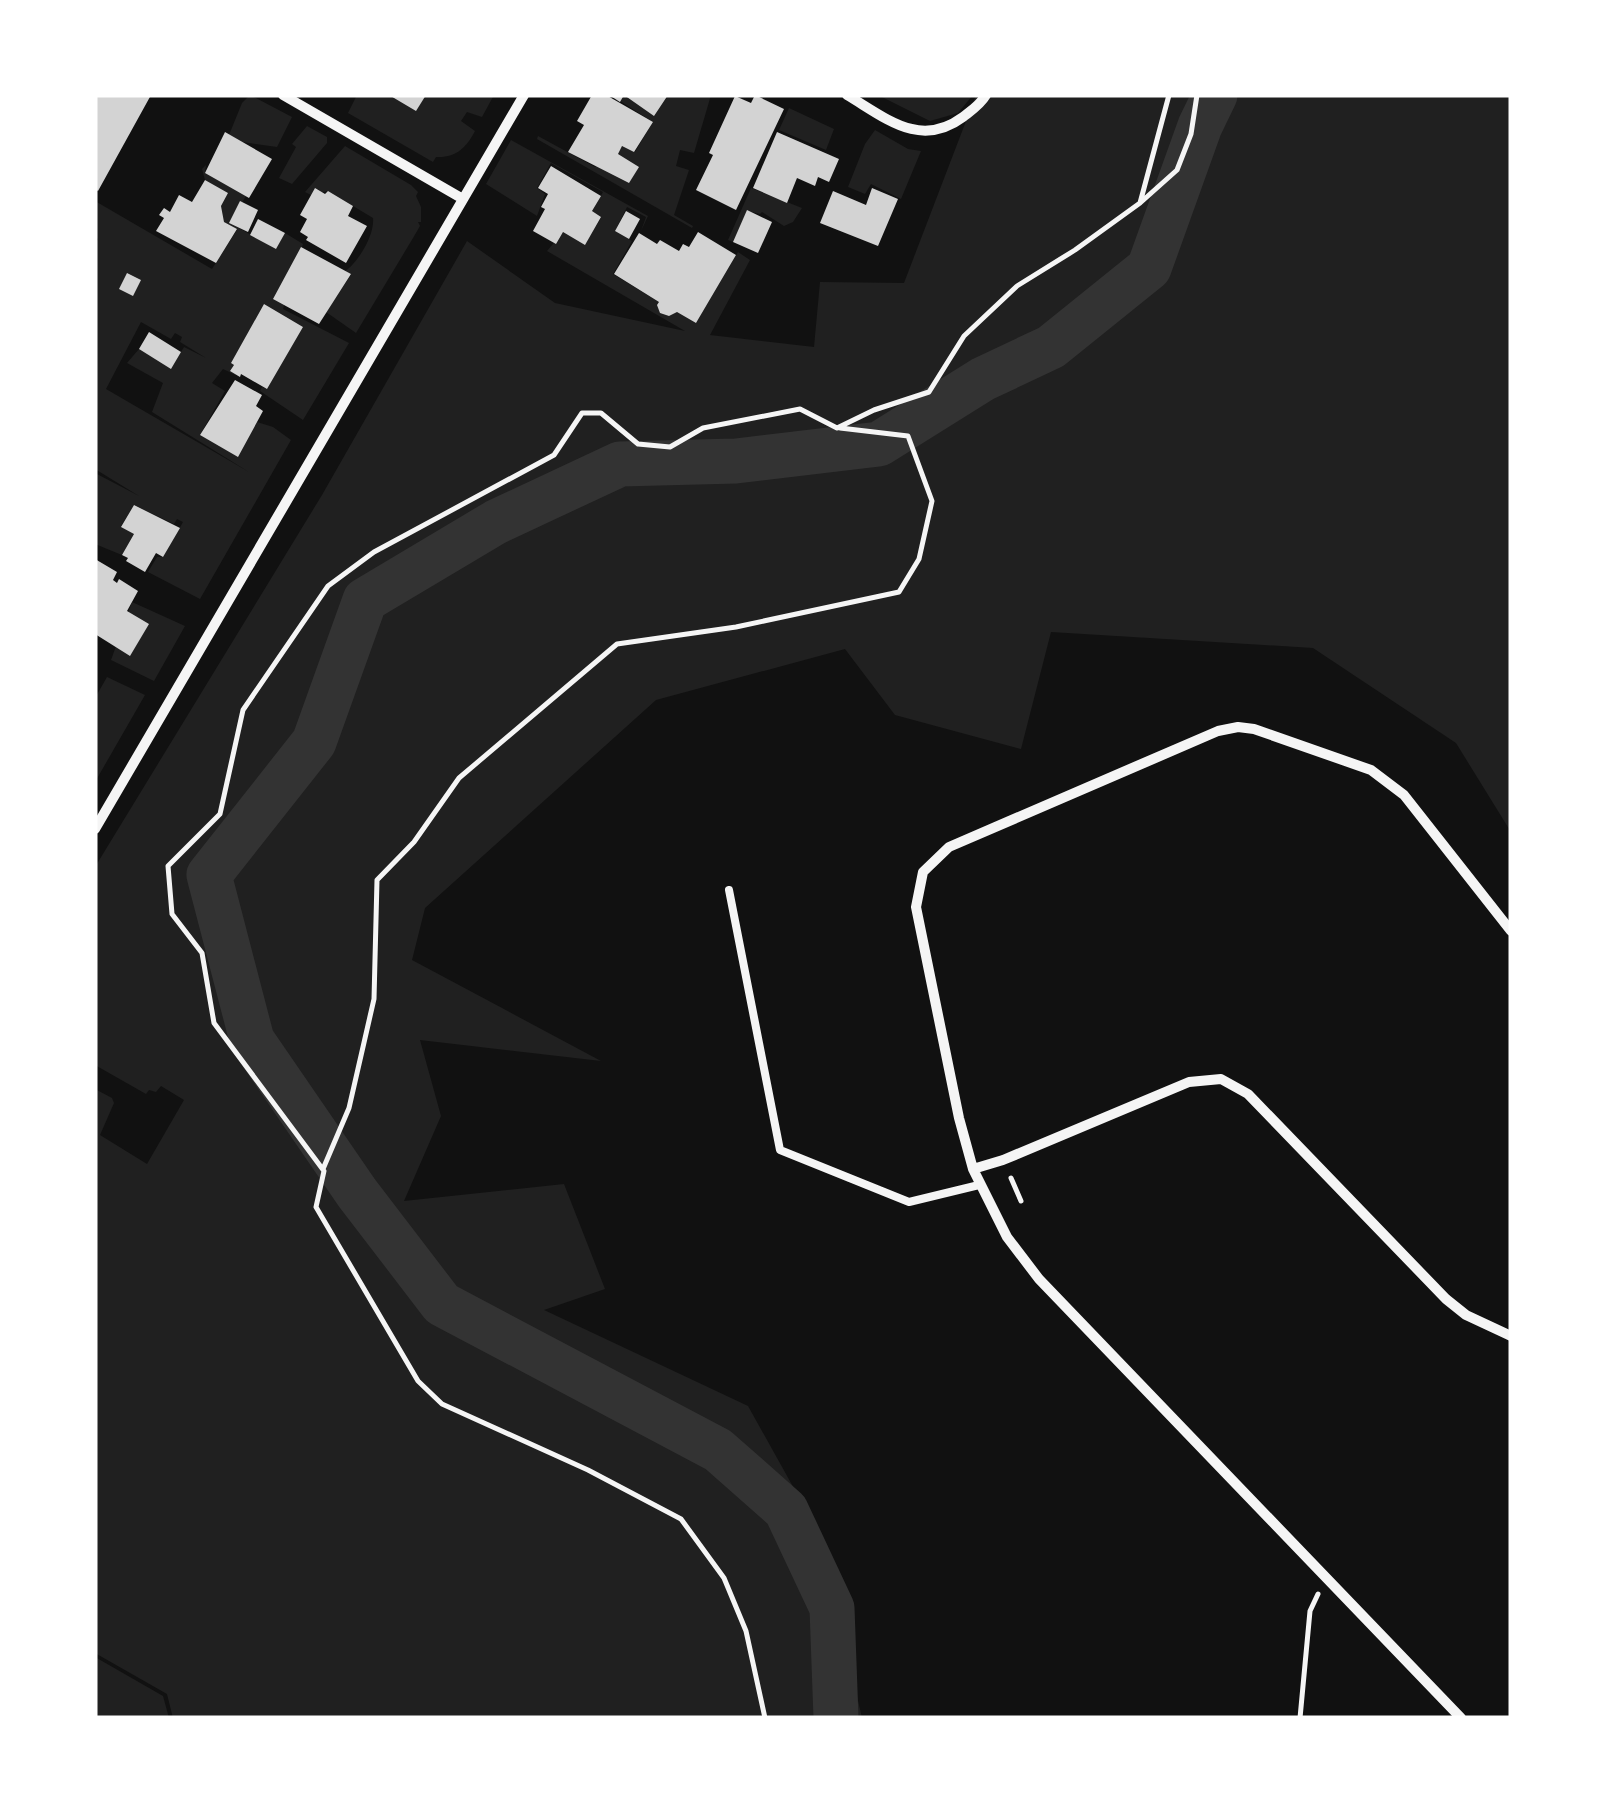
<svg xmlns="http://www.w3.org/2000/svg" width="1606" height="1813" viewBox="0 0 1606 1813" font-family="Rubik,sans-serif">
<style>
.green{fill:#202020;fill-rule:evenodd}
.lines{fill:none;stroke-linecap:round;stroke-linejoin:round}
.river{stroke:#333;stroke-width:45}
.building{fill:#d3d3d3}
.path{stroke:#f5f5f5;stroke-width:5}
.service{stroke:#f5f5f5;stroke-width:8}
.minor{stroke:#f5f5f5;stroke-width:10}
</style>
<rect width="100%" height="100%" fill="#111"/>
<!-- green -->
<path class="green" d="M 250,95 L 292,117 L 277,147 L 242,142 L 229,135 L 242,103 Z
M 357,95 L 494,95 L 482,117 L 467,112 L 461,121 L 475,131 C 466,148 456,158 436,157 L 433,162 L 348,113 Z
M 624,95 L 653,115 L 669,95 L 711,95 L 694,153 L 680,150 L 676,166 L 689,170 L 674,215 L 693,226 L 692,228 L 537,139 L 538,136 L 595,167 L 618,154 L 622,146 L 635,152 L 653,122 L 620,101 Z
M 878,95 L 973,95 L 958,113 L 930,121 Z
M 976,95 L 1511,95 L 1511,832 L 1456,743 L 1313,648 L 1051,632 L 1021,749 L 895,715 L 845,649 L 656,700 L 425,908 L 412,960 L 601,1061 L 420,1040 L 441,1116 L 404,1201 L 564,1184 L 605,1289 L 544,1310 L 748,1406 L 820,1535 L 862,1718 L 173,1718 L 167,1694 L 95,1653 L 95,1089 L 112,1098 L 114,1103 L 100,1135 L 147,1164 L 184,1100 L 161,1086 L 156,1092 L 149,1090 L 146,1094 L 95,1065 L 95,867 L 322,495 L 467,241 L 555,303 L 685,331 L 547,251 L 563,232 L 585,244 L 601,218 L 592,211 L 603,192 L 551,163 L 537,188 L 545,194 L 537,216 L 486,184 L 511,140 L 648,216 L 641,231 L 646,217 L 627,207 L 615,231 L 632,241 L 613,274 L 659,302 L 660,313 L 669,316 L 677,312 L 696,323 L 738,252 L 750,260 L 710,335 L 814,347 L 820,282 L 904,283 Z
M 789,108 L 834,129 L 826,150 L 779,130 Z
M 307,126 L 327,137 L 327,143 L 292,184 L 279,178 L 296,147 L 292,144 Z
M 875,130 L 908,149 L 921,151 L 901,199 L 871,184 L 865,194 L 848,187 L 865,144 Z
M 345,146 L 411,185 L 418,192 L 416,196 L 421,207 L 421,222 L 418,222 L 420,226 L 413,238 L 356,333 L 326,312 L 351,275 L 345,271 C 357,264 375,235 373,218 L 328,191 L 311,195 L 305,192 Z
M 206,165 L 205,173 L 246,196 L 230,223 L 276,249 L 285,233 L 303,244 L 283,309 L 349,343 L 303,420 L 260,391 L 262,387 L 267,389 L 303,327 L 264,304 L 231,363 L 234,365 L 230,371 L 240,377 L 223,369 L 212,383 L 225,391 L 200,435 L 237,456 L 257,422 L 273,427 L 291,440 L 200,599 L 148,572 L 157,557 L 163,557 L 183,522 L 177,519 L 174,524 L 134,505 L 121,526 L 134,534 L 122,555 L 95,544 L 95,473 L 139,496 L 95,469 L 95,245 L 98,239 L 95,237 L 95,201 L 212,269 L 237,230 L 224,222 L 221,206 L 228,193 L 205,180 L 202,169 ZM 141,322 L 171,339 L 175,333 L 182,337 L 180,342 L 206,358 L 184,347 L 171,368 L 139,349 L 127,363 L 163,383 L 152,412 L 249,472 L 106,389 Z
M 751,188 L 802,208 L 793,222 L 784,226 L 762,212 L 760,214 L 747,211 L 733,242 L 728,240 Z
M 132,602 L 185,626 L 154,681 L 111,660 Z
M 107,677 L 145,695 L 95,782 L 95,698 Z
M 95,1657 L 163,1696 L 169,1718 L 95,1718 Z"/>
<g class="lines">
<!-- river -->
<path class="river" d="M 836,1718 L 832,1608 L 786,1510 L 718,1450 L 442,1304 L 357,1193 L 252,1040 L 209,875 L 314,742 L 365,600 L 496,522 L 620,464 L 736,461 L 879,444 L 983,379 L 1051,347 L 1149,268 L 1200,126 L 1215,95"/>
</g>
<!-- building -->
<path class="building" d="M 95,95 L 151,95 L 98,191 L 95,189 Z
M 389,95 L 426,95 L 416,111 Z
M 592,95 L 606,95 L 653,122 L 634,152 L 622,146 L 618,154 L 639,167 L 629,183 L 568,152 L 584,125 L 577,121 Z
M 609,95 L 668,95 L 654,116 L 624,95 L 620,102 Z
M 755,95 L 784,109 L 736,210 L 696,190 L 713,155 L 709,153 L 735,96 L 751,103 Z
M 225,132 L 272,159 L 249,198 L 205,173 Z
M 777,132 L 839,159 L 829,182 L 818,177 L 815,186 L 797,178 L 787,203 L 753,188 Z
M 551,166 L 601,196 L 592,211 L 601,217 L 585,245 L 563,232 L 556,244 L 533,231 L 545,209 L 541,207 L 548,194 L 538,188 Z
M 205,180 L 228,193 L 221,206 L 224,222 L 237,229 L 216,263 L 156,231 L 164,218 L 159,215 L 164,208 L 170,212 L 179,195 L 192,202 Z
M 315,188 L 325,194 L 328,191 L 353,206 L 348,216 L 367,226 L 346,263 L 306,240 L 308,237 L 300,232 L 307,219 L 300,215 Z
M 872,188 L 898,199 L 878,246 L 820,223 L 833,191 L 866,205 Z
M 240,201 L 258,210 L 248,232 L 229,223 Z
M 747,210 L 772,222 L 758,253 L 733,242 Z
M 626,211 L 640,219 L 629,239 L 615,231 Z
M 258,219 L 285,233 L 276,249 L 250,235 Z
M 698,232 L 736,255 L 696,323 L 677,312 L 669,316 L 660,313 L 657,305 L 659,302 L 614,274 L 639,233 L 657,244 L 660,240 L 679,251 L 683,244 L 689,247 Z
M 301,247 L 351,274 L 319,324 L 273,299 Z
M 127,273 L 141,280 L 133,296 L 119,289 Z
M 264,304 L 303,327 L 267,389 L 241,374 L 240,377 L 230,371 L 234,365 L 231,363 Z
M 149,332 L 181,352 L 171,369 L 139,349 Z
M 235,380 L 262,395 L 256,406 L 263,411 L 238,457 L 200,435 Z
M 134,505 L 180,528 L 163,557 L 156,553 L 145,572 L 126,561 L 128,558 L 122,555 L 134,534 L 121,527 Z
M 95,559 L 117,572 L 113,580 L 117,583 L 119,579 L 138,591 L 127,611 L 149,624 L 130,656 L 95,634 Z"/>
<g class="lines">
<!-- path -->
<path class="path" d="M 1140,203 L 1177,170 L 1191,134 L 1197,95
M 323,1169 L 349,1108 L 374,999 L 377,880 L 414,842 L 459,778 L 617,644 L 736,627 L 899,592 L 919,559 L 932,501 L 908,436 L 840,428
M 1011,1178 L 1021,1201
M 765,1718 L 746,1631 L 724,1578 L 681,1519 L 588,1470 L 442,1404 L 418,1381 L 316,1207 L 324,1171 L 214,1023 L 202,953 L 172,914 L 168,866 L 220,814 L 243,710 L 328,586 L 374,552 L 554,455 L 582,413 L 601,413 L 638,444 L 670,447 L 703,428 L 800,409 L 837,428 L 874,410 L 929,392 L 964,336 L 1017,286 L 1075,250 L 1140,203 L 1169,95
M 1300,1718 L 1310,1611 L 1318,1594"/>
<!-- service -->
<path class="service" d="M 729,890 L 780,1150 L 909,1202 L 979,1185"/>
<!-- minor -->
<path class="minor" d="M 283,95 L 463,199
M 847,95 C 886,118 920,149 963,117 C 972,110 980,105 986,95
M 95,829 L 524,95
M 973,1169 L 1003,1160 L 1189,1082 L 1221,1079 L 1248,1094 L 1446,1299 L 1466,1315 L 1511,1336
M 1461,1718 L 1039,1279 L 1007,1237 L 973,1169 L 959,1118 L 916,907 L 923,872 L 949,847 L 1218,731 L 1238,727 L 1254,729 L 1371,770 L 1404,795 L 1511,931"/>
</g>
<!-- border -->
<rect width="1606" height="1813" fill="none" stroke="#ffffff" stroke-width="195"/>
</svg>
